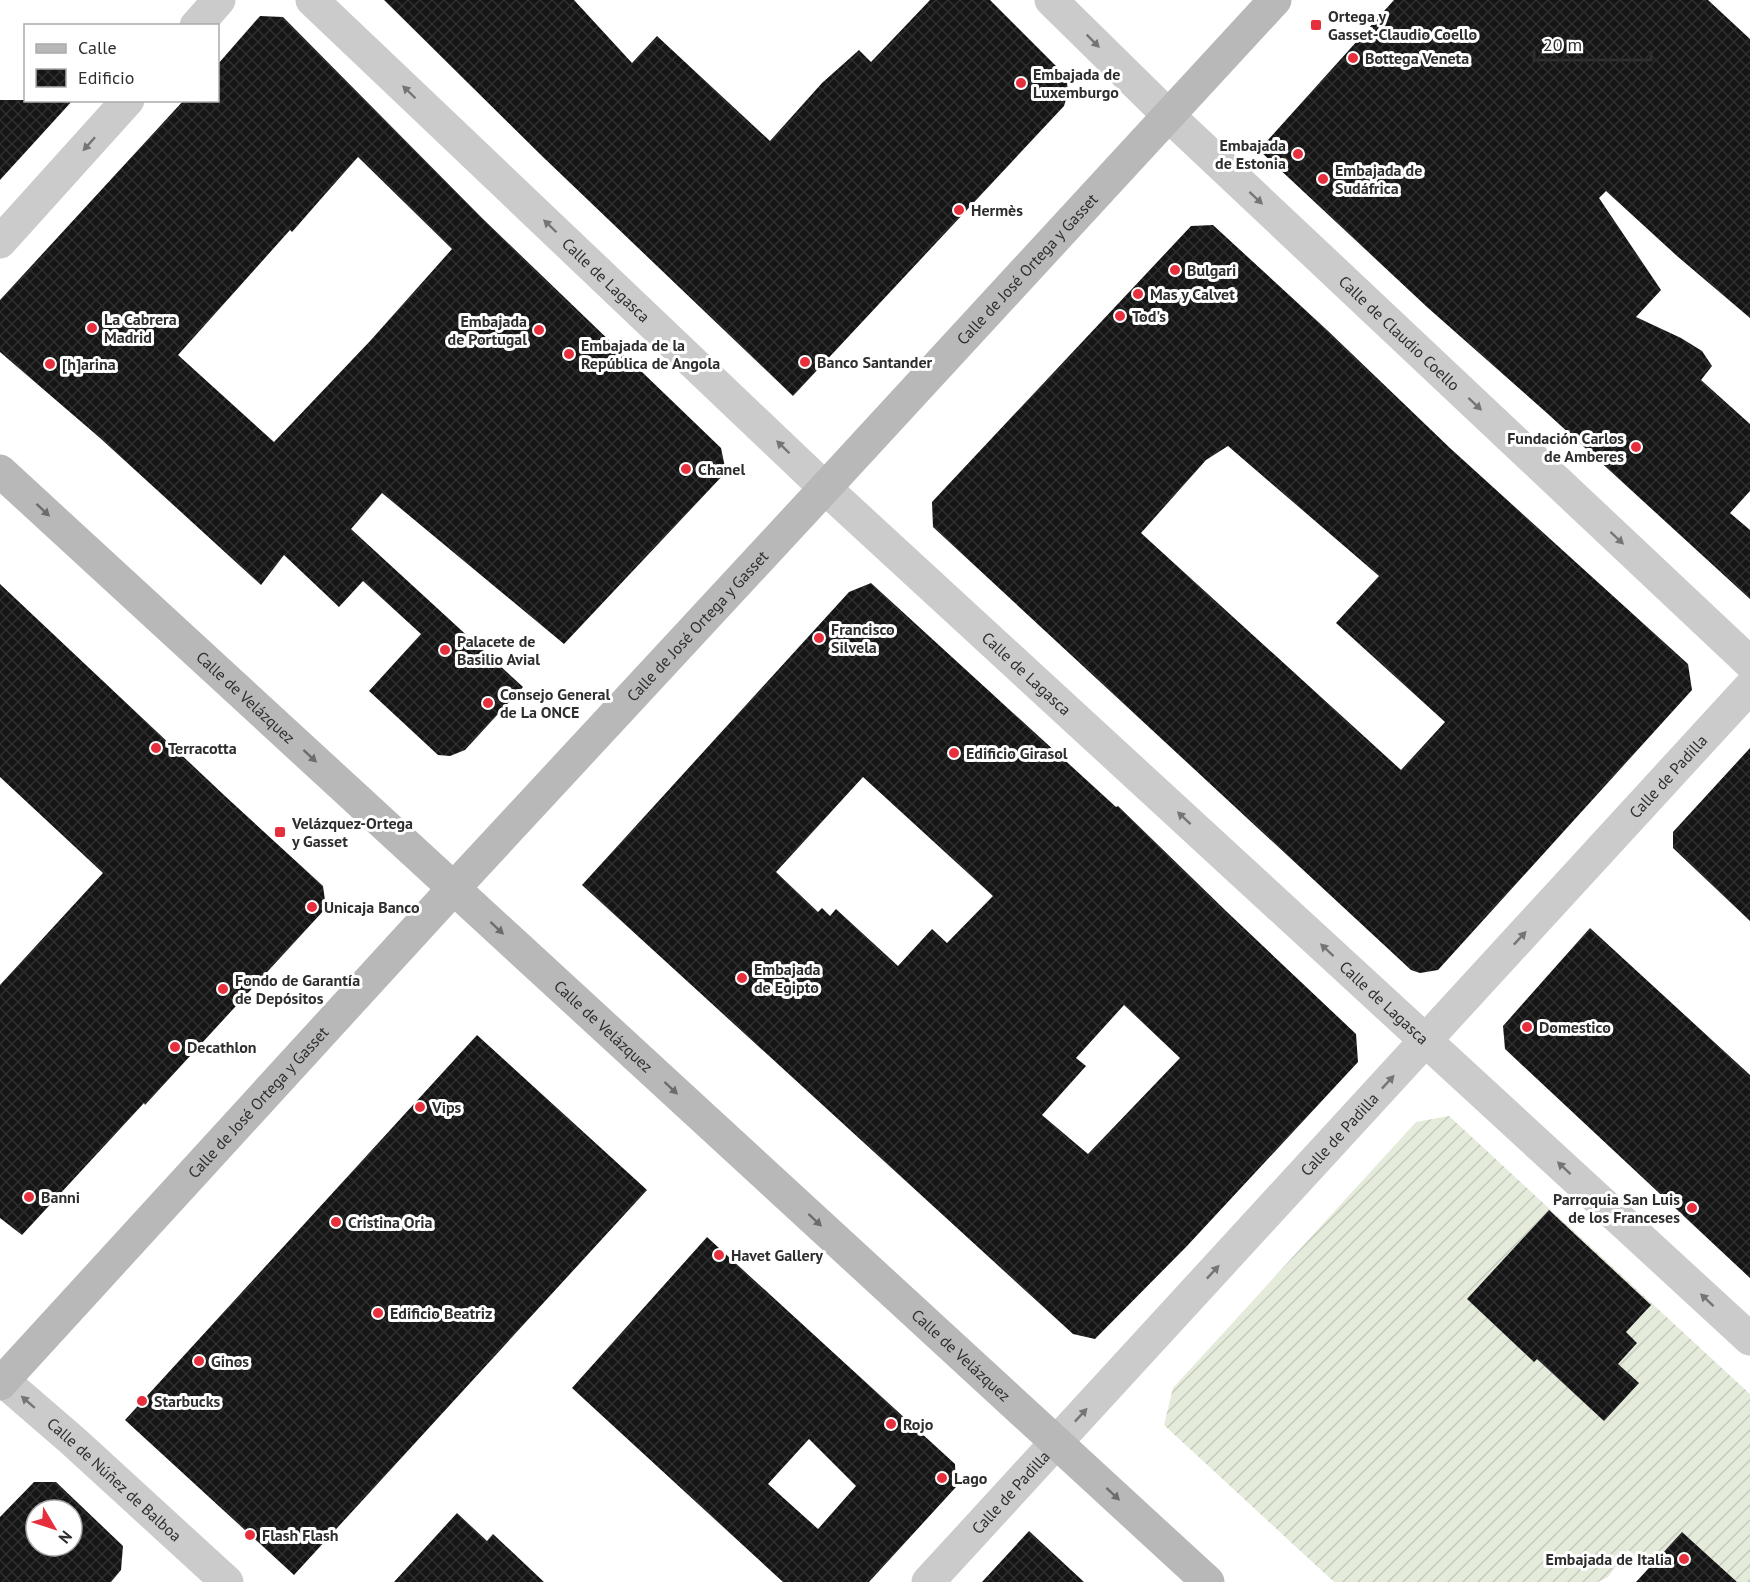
<svg xmlns="http://www.w3.org/2000/svg" width="1750" height="1582" viewBox="0 0 1750 1582" font-family="'PT Sans',sans-serif">
<style>
.garden{fill:url(#garden-furrows)}
.building{fill:url(#building-cross-hatch);fill-rule:evenodd}
.lines{fill:none;stroke-linecap:round;stroke-linejoin:round}
.street{stroke:#cbcbcb;stroke-width:33}
.secondary{stroke:#b8b8b8;stroke-width:33}
.oneway{fill:#757575}
.oneway2{fill:#6c6c6c}
.poi-dot{fill:#e62e3d;stroke:#fff;stroke-width:2}
.labels{text-anchor:middle;dominant-baseline:central;stroke-width:6;stroke-linejoin:round;paint-order:stroke}
.poi-label{font-size:16px;font-weight:bold;fill:#2e2e2e;stroke:#fff;text-anchor:start}
.street-label{font-size:16px;fill:#2e2e2e;stroke:#fff}
</style>
<defs>
<pattern id="garden-furrows" width="10" height="10" patternUnits="userSpaceOnUse" patternTransform="scale(1.5)"><rect width="10" height="10" fill="#e4ebdb"/><path d="M-1 1l2-2M0 10L10 0M9 11l2-2" fill="none" stroke="#c4cabc"/></pattern>
<pattern id="building-cross-hatch" width="8" height="8" patternUnits="userSpaceOnUse" patternTransform="scale(1.5)"><rect width="8" height="8" fill="#151515"/><path d="M0 0l8 8M0 8l8-8" fill="none" stroke="#2f2f2f"/></pattern>
</defs>
<rect width="100%" height="100%" fill="#fff"/>
<!-- garden -->
<path class="garden" d="M 1449,1116 L 1750,1394 L 1750,1582 L 1737,1582 L 1682,1532 L 1649,1567 L 1628,1550 L 1608,1577 L 1598,1582 L 1334,1582 L 1164,1425 L 1173,1388 L 1416,1122 Z"/>
<!-- building -->
<path class="building" d="M 384,0 L 574,0 L 632,63 L 657,36 L 770,141 L 822,83 L 859,50 L 871,62 L 930,0 L 990,0 L 1062,72 L 1067,82 L 1068,93 L 1064,106 L 793,396 L 543,157 Z
M 1394,0 L 1708,0 L 1750,39 L 1750,318 L 1677,256 L 1606,191 L 1599,198 L 1661,290 L 1636,317 L 1681,338 L 1702,351 L 1712,366 L 1701,380 L 1750,424 L 1750,491 L 1730,513 L 1750,530 L 1750,599 L 1548,414 L 1427,307 L 1259,150 Z
M 260,16 L 283,17 L 482,218 L 721,448 L 726,472 L 564,644 L 382,493 L 351,529 L 523,687 L 465,750 L 450,756 L 438,755 L 369,691 L 421,634 L 363,581 L 339,607 L 284,555 L 261,585 L 100,438 L 0,352 L 0,300 L 184,100 L 218,100 L 218,64 ZM 358,157 L 452,249 L 371,340 L 274,442 L 178,355 L 290,230 L 292,232 L 320,200 Z
M 0,100 L 73,100 L 0,180 Z
M 1213,225 L 1327,330 L 1451,449 L 1688,664 L 1692,690 L 1438,970 L 1420,973 L 1411,970 L 933,527 L 932,502 L 1191,226 ZM 1228,446 L 1379,576 L 1336,623 L 1445,722 L 1401,770 L 1141,533 L 1206,460 Z
M 871,583 L 1116,807 L 1118,806 L 1226,911 L 1356,1034 L 1358,1062 L 1187,1246 L 1095,1339 L 1073,1334 L 582,885 L 849,592 ZM 863,777 L 993,896 L 947,943 L 932,929 L 898,966 L 836,909 L 830,916 L 822,908 L 818,912 L 776,872 ZM 1124,1005 L 1180,1058 L 1088,1154 L 1042,1115 L 1086,1066 L 1076,1058 Z
M 0,584 L 225,796 L 323,886 L 326,908 L 145,1105 L 144,1103 L 22,1235 L 0,1218 L 0,985 L 103,873 L 0,777 Z
M 1750,748 L 1750,921 L 1673,848 L 1673,832 Z
M 1590,928 L 1750,1075 L 1750,1278 L 1505,1049 L 1503,1026 Z
M 477,1035 L 647,1190 L 294,1575 L 125,1420 Z
M 1549,1210 L 1651,1305 L 1626,1332 L 1637,1343 L 1618,1364 L 1639,1383 L 1604,1421 L 1537,1359 L 1534,1362 L 1467,1299 Z
M 707,1237 L 955,1464 L 956,1487 L 869,1582 L 783,1582 L 572,1388 ZM 809,1439 L 856,1486 L 818,1529 L 768,1484 Z
M 34,1482 L 56,1482 L 123,1546 L 121,1570 L 111,1582 L 0,1582 L 0,1517 ZM 36,1510 L 72,1510 L 72,1546 L 36,1546 Z
M 457,1513 L 487,1541 L 493,1534 L 544,1582 L 394,1582 Z
M 1029,1531 L 1084,1582 L 982,1582 Z
M 1682,1532 L 1737,1582 L 1636,1582 Z"/>
<g class="lines">
<!-- street -->
<g class="street">
<path id="s1" d="M 312,0 L 825,488 L 1750,1339"/>
<path id="s2" d="M 1051,0 L 1168,115 L 1750,663"/>
<path d="M 196,26 L 219,0"/>
<path d="M 0,242 L 128,100"/>
<path id="s3" d="M 0,1378 L 73,1441 L 227,1582"/>
<path id="s4" d="M 928,1582 L 1750,687"/>
</g>
<!-- secondary -->
<g class="secondary">
<path id="s5" d="M 0,471 L 1208,1582"/>
<path id="s6" d="M 0,1384 L 454,888 L 825,488 L 1275,0"/>
</g>
</g>
<!-- one-way arrows -->
<defs><path id="oneway-solid" d="M-6-.8H1V-3.2L6.5 0L1 3.2V.8H-6Z" transform="scale(1.5)"/></defs>
<g class="oneway">
<use href="#oneway-solid" transform="translate(1093 41) rotate(45)"/>
<use href="#oneway-solid" transform="translate(409 92) rotate(-136)"/>
<use href="#oneway-solid" transform="translate(89 144) rotate(132)"/>
<use href="#oneway-solid" transform="translate(1256 198) rotate(43)"/>
<use href="#oneway-solid" transform="translate(550 226) rotate(-136)"/>
<use href="#oneway-solid" transform="translate(1475 404) rotate(43)"/>
<use href="#oneway-solid" transform="translate(783 447) rotate(-136)"/>
<use href="#oneway-solid" transform="translate(1617 538) rotate(43)"/>
<use href="#oneway-solid" transform="translate(1184 818) rotate(-137)"/>
<use href="#oneway-solid" transform="translate(1520 938) rotate(-47)"/>
<use href="#oneway-solid" transform="translate(1327 950) rotate(-137)"/>
<use href="#oneway-solid" transform="translate(1388 1082) rotate(-47)"/>
<use href="#oneway-solid" transform="translate(1564 1168) rotate(-137)"/>
<use href="#oneway-solid" transform="translate(1213 1272) rotate(-47)"/>
<use href="#oneway-solid" transform="translate(1707 1300) rotate(-137)"/>
<use href="#oneway-solid" transform="translate(28 1402) rotate(-139)"/>
<use href="#oneway-solid" transform="translate(1081 1415) rotate(-47)"/>
</g>
<g class="oneway2">
<use href="#oneway-solid" transform="translate(43 510) rotate(43)"/>
<use href="#oneway-solid" transform="translate(310 756) rotate(43)"/>
<use href="#oneway-solid" transform="translate(497 928) rotate(43)"/>
<use href="#oneway-solid" transform="translate(671 1088) rotate(43)"/>
<use href="#oneway-solid" transform="translate(815 1220) rotate(43)"/>
<use href="#oneway-solid" transform="translate(1113 1494) rotate(43)"/>
</g>
<!-- markers -->
<g class="poi-dot">
<rect x="1310" y="19" width="12" height="12" rx="3"/>
<circle cx="1353" cy="58" r="6"/>
<circle cx="1021" cy="83" r="6"/>
<circle cx="1298" cy="154" r="6"/>
<circle cx="1323" cy="179" r="6"/>
<circle cx="959" cy="210" r="6"/>
<circle cx="1175" cy="270" r="6"/>
<circle cx="1138" cy="294" r="6"/>
<circle cx="1120" cy="316" r="6"/>
<circle cx="92" cy="328" r="6"/>
<circle cx="539" cy="330" r="6"/>
<circle cx="569" cy="354" r="6"/>
<circle cx="805" cy="362" r="6"/>
<circle cx="50" cy="364" r="6"/>
<circle cx="1636" cy="447" r="6"/>
<circle cx="686" cy="469" r="6"/>
<circle cx="819" cy="638" r="6"/>
<circle cx="445" cy="650" r="6"/>
<circle cx="488" cy="703" r="6"/>
<circle cx="156" cy="748" r="6"/>
<circle cx="954" cy="753" r="6"/>
<rect x="274" y="826" width="12" height="12" rx="3"/>
<circle cx="312" cy="907" r="6"/>
<circle cx="742" cy="978" r="6"/>
<circle cx="223" cy="989" r="6"/>
<circle cx="1527" cy="1027" r="6"/>
<circle cx="175" cy="1047" r="6"/>
<circle cx="420" cy="1107" r="6"/>
<circle cx="29" cy="1197" r="6"/>
<circle cx="1692" cy="1208" r="6"/>
<circle cx="336" cy="1222" r="6"/>
<circle cx="719" cy="1255" r="6"/>
<circle cx="378" cy="1313" r="6"/>
<circle cx="199" cy="1361" r="6"/>
<circle cx="142" cy="1401" r="6"/>
<circle cx="891" cy="1424" r="6"/>
<circle cx="942" cy="1478" r="6"/>
<circle cx="250" cy="1535" r="6"/>
<circle cx="1684" cy="1559" r="6"/>
</g>
<g class="labels">
<!-- poi labels -->
<g class="poi-label">
<text x="1328" y="16">Ortega y<tspan x="1328" dy="18">Gasset-Claudio Coello</tspan></text>
<text x="1365" y="58">Bottega Veneta</text>
<text x="1033" y="74">Embajada de<tspan x="1033" dy="18">Luxemburgo</tspan></text>
<text x="1286" y="145" text-anchor="end">Embajada<tspan x="1286" dy="18">de Estonia</tspan></text>
<text x="1335" y="170">Embajada de<tspan x="1335" dy="18">Sudáfrica</tspan></text>
<text x="971" y="210">Hermès</text>
<text x="1187" y="270">Bulgari</text>
<text x="1150" y="294">Mas y Calvet</text>
<text x="1132" y="316">Tod's</text>
<text x="104" y="319">La Cabrera<tspan x="104" dy="18">Madrid</tspan></text>
<text x="527" y="321" text-anchor="end">Embajada<tspan x="527" dy="18">de Portugal</tspan></text>
<text x="581" y="345">Embajada de la<tspan x="581" dy="18">República de Angola</tspan></text>
<text x="817" y="362">Banco Santander</text>
<text x="62" y="364">[h]arina</text>
<text x="1624" y="438" text-anchor="end">Fundación Carlos<tspan x="1624" dy="18">de Amberes</tspan></text>
<text x="698" y="469">Chanel</text>
<text x="831" y="629">Francisco<tspan x="831" dy="18">Silvela</tspan></text>
<text x="457" y="641">Palacete de<tspan x="457" dy="18">Basilio Avial</tspan></text>
<text x="500" y="694">Consejo General<tspan x="500" dy="18">de La ONCE</tspan></text>
<text x="168" y="748">Terracotta</text>
<text x="966" y="753">Edificio Girasol</text>
<text x="292" y="823">Velázquez-Ortega<tspan x="292" dy="18">y Gasset</tspan></text>
<text x="324" y="907">Unicaja Banco</text>
<text x="754" y="969">Embajada<tspan x="754" dy="18">de Egipto</tspan></text>
<text x="235" y="980">Fondo de Garantía<tspan x="235" dy="18">de Depósitos</tspan></text>
<text x="1539" y="1027">Domestico</text>
<text x="187" y="1047">Decathlon</text>
<text x="432" y="1107">Vips</text>
<text x="41" y="1197">Banni</text>
<text x="1680" y="1199" text-anchor="end">Parroquia San Luis<tspan x="1680" dy="18">de los Franceses</tspan></text>
<text x="348" y="1222">Cristina Oria</text>
<text x="731" y="1255">Havet Gallery</text>
<text x="390" y="1313">Edificio Beatriz</text>
<text x="211" y="1361">Ginos</text>
<text x="154" y="1401">Starbucks</text>
<text x="903" y="1424">Rojo</text>
<text x="954" y="1478">Lago</text>
<text x="262" y="1535">Flash Flash</text>
<text x="1672" y="1559" text-anchor="end">Embajada de Italia</text>
</g>
<!-- street labels -->
<g class="street-label">
<text stroke="none"><textPath href="#s6" startOffset="1516">Calle de José Ortega y Gasset</textPath></text>
<text stroke="none"><textPath href="#s1" startOffset="406">Calle de Lagasca</textPath></text>
<text stroke="none"><textPath href="#s2" startOffset="482">Calle de Claudio Coello</textPath></text>
<text stroke="none"><textPath href="#s6" startOffset="1030">Calle de José Ortega y Gasset</textPath></text>
<text stroke="none"><textPath href="#s1" startOffset="982">Calle de Lagasca</textPath></text>
<text stroke="none"><textPath href="#s5" startOffset="334">Calle de Velázquez</textPath></text>
<text stroke="none"><textPath href="#s4" startOffset="1094">Calle de Padilla</textPath></text>
<text stroke="none"><textPath href="#s1" startOffset="1468">Calle de Lagasca</textPath></text>
<text stroke="none"><textPath href="#s5" startOffset="820">Calle de Velázquez</textPath></text>
<text stroke="none"><textPath href="#s6" startOffset="382">Calle de José Ortega y Gasset</textPath></text>
<text stroke="none"><textPath href="#s4" startOffset="608">Calle de Padilla</textPath></text>
<text stroke="none"><textPath href="#s5" startOffset="1306">Calle de Velázquez</textPath></text>
<text stroke="none"><textPath href="#s3" startOffset="153">Calle de Núñez de Balboa</textPath></text>
<text stroke="none"><textPath href="#s4" startOffset="122">Calle de Padilla</textPath></text>
</g>
</g>
<!-- legend -->
<rect x="24" y="24" width="195" height="78" fill="#ffffff" stroke="#ababab" stroke-width="1.5"/>
<rect x="36" y="44" width="30" height="9" fill="#b8b8b8" stroke="#ababab" stroke-width="1.5"/>
<text x="78" y="54" font-size="18" fill="#2e2e2e">Calle</text>
<rect x="36" y="69" width="30" height="18" fill="url(#building-cross-hatch)" stroke="#ababab" stroke-width="1.5"/>
<text x="78" y="84" font-size="18" fill="#2e2e2e">Edificio</text>
<!-- north arrow -->
<g transform="translate(54 1528) rotate(129)"><circle r="28" fill="#ffffff" stroke="#ababab" stroke-width="1.5"/>
<path d="M0-4.5L10 22L0 15L-10 22Z" fill="#e62e3d"/>
<text y="-9" font-size="16" font-weight="bold" text-anchor="middle" fill="#2e2e2e">N</text>
</g>
<!-- scale -->
<path d="M1534 51v9h117v-9" fill="none" stroke="#2e2e2e" stroke-width="3"/>
<text x="1543" y="51" font-size="18" fill="#2e2e2e" stroke="#ffffff" stroke-width="4.5" paint-order="stroke">20 m</text>
</svg>
